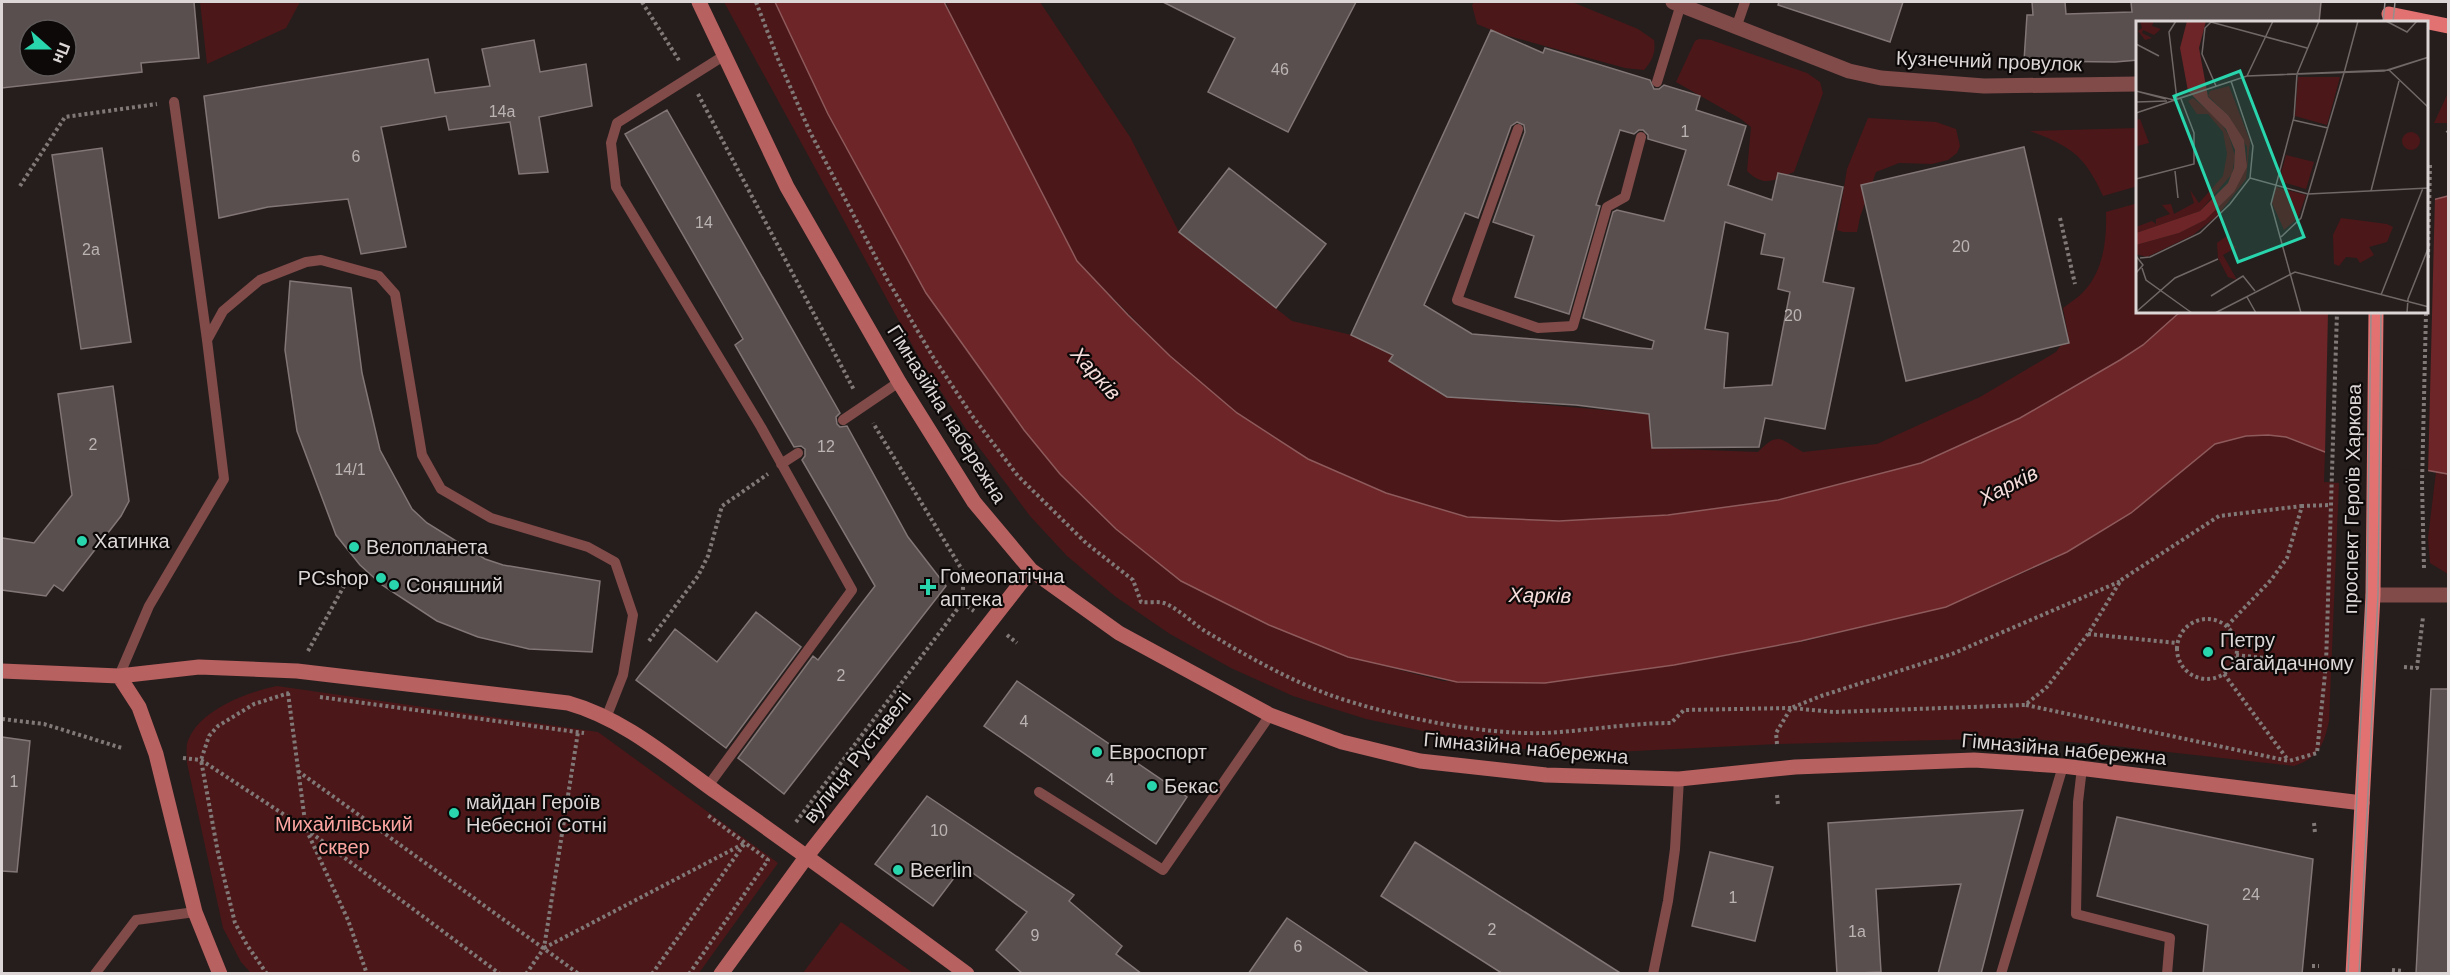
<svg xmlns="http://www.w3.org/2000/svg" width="2450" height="975" viewBox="0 0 2450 975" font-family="Arial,sans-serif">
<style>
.green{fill:#4c1718}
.water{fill:#6d2527;stroke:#8e5a5c;stroke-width:1.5}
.pier{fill:#261e1d}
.building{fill:#594f4e;stroke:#827776;stroke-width:1.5;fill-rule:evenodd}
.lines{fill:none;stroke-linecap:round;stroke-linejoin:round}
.path{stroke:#807978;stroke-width:4;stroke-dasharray:3 3;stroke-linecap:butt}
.lane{stroke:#804b49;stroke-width:10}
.street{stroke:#804b49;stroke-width:15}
.secondary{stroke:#b76160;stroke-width:15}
.primary{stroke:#e17271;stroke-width:15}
.tram{stroke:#948d8d;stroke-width:1.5}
.poi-dot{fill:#28d5ad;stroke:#0d0909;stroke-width:2}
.labels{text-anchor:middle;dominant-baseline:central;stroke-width:4.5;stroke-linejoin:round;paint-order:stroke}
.number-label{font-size:16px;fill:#bbb4b4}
.street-label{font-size:20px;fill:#dcd6d6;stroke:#0d0909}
.poi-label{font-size:20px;fill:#dcd6d6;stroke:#0d0909;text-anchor:start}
.park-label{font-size:20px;fill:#fea5a1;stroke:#0d0909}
.water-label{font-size:21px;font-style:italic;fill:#f5dddb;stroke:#0d0909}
.inset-road{fill:none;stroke:#6f6867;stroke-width:1.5}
.view{fill:#28d5ad;fill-opacity:0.15;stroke:#28d5ad;stroke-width:3}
.inset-edge{fill:none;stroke:#dcd6d6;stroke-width:3}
</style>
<rect width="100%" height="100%" fill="#261e1d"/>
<!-- green -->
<path class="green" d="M 200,2 L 300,2 L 286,28 L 207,64 Z
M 724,2 L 775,2 L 828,114 L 1024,430 L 1060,474 L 1116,529 L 1320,645 L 1348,657 L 1443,681 L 1545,683 L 1649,669 L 1806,641 L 1948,606 L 2057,558 L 2131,512 L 2215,444 L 2246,436 L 2268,435 L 2286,437 L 2325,452 L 2324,482 L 2339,483 L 2329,721 C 2324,745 2318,758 2294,766 L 2096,744 L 2021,738 L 1777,744 L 1614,752 L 1555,752 L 1500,747 L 1366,719 L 1293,696 L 1231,668 L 1170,634 L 1116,597 L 1067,556 L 1030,516 L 972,438 L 922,363 Z
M 946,2 L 1040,2 L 1130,137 L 1179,232 L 1292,321 L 1398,346 L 1389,361 L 1445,396 L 1649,414 L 1653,448 L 1758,452 C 1779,430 1781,440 1803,452 L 1877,444 L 1980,397 L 2056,352 L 2068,335 L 2063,308 C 2068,304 2073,301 2078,297 C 2103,276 2107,242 2106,212 L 2138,203 L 2138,312 L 2180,312 L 2143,345 L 2120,360 L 2020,418 L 1921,463 L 1778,500 L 1668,515 L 1559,521 L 1467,517 L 1386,493 L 1310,460 L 1237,413 L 1170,356 L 1077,261 L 957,30 Z
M 1474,2 L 1572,2 L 1638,29 L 1654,40 C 1656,53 1652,61 1644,70 L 1625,68 L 1501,34 L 1477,24 L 1472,5 Z
M 1699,39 L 1711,40 L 1807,73 L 1820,82 L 1823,93 L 1794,172 C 1773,180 1765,188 1747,171 L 1751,127 L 1741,119 L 1676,82 L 1695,41 Z
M 2448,93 L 2448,123 L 2434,123 Z
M 1868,118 L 1936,122 L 1956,129 L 1960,146 L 1957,153 L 1948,160 L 1932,164 L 1899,163 L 1876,172 L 1860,217 L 1857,232 L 1843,232 L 1837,230 L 1847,169 Z
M 2138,128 L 2138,186 L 2103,196 C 2085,156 2071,146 2030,131 Z
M 2436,472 L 2448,474 L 2448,574 L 2430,563 L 2428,538 Z
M 277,686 L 598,732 L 778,863 L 699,973 L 251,973 L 241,962 L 223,928 L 187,763 C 187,757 186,750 187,744 C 196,711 247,692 277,686 Z
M 841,922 L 913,973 L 803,973 Z"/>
<!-- water -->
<path class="water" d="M 775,2 L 944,2 L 1077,261 L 1128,315 L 1170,356 L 1237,413 L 1308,459 L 1386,493 L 1467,517 L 1559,521 L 1668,515 L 1778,500 L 1921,463 L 2020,418 L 2120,360 L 2143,345 L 2180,312 L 2428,312 L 2428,201 L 2448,196 L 2448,474 L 2325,452 L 2286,437 L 2268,435 L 2246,436 L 2215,444 L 2131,513 L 2067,552 L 1946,607 L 1801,641 L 1674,665 L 1545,683 L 1457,682 L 1348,657 L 1269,625 L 1181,581 L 1116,529 L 1060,474 L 1024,430 L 926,293 L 828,114 Z"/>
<!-- pier -->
<path class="pier" d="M 2435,196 L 2428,474 L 2325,455 L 2328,312 L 2428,312 L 2428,198 Z"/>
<!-- building -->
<path class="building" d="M 2,2 L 194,2 L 199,58 L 141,63 L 142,72 L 2,88 ZM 30,30 L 66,30 L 66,66 L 30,66 Z
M 1163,2 L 1356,2 L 1288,132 L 1208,92 L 1235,38 Z
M 1779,2 L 1903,2 L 1890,42 L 1778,5 Z
M 2032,2 L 2065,2 L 2066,14 L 2132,12 L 2131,2 L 2321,2 L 2319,22 L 2138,22 L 2138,60 L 2115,62 L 2024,61 L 2027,15 L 2033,15 Z
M 1491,30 L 1543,53 L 1545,48 L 1650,80 L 1654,89 L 1659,89 L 1664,85 L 1700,96 L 1696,110 L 1746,126 L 1728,185 L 1772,200 L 1778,173 L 1843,187 L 1823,282 L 1854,288 L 1825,429 L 1765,418 L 1759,447 L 1652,448 L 1649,414 L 1576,405 L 1447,397 L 1389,361 L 1393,355 L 1351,335 ZM 1517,122 L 1524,125 L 1525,132 L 1493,222 L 1534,236 L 1515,297 L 1569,314 L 1600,206 L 1596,205 L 1620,130 L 1634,134 L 1639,130 L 1643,130 L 1648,135 L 1648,139 L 1686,150 L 1664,221 L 1617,210 L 1613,212 L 1583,318 L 1654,341 L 1652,349 L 1472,334 L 1424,305 L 1465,213 L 1478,218 L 1511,126 ZM 1725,222 L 1765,234 L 1761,254 L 1784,258 L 1778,289 L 1790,292 L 1772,385 L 1724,388 L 1728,333 L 1705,329 Z
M 534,40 L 540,72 L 586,64 L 592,106 L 539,117 L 548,172 L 519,174 L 510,122 L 449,130 L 446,116 L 381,127 L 406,247 L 361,254 L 348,199 L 268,207 L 219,218 L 204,96 L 428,59 L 435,93 L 490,86 L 482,49 Z
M 667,110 L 840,413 L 836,417 L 837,424 L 840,427 L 847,426 L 908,537 L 946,586 L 784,794 L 738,758 L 813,656 L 818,660 L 875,586 L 802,460 L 805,456 L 805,449 L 801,446 L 794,447 L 735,345 L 743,339 L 625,134 Z
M 2024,147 L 2069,343 L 1906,381 L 1861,185 Z
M 102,148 L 131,342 L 81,349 L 52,155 Z
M 1229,168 L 1326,244 L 1276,308 L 1179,232 Z
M 290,281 L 351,288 L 362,373 L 380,450 L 412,509 L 427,523 L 485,559 L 503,565 L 600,581 L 592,652 L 529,649 L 478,637 L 437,621 L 382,585 L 360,565 L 336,535 L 297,431 L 285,350 Z
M 113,386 L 129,501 L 121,516 L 63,591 L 54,585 L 46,596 L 2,590 L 2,538 L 34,543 L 72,495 L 58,394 Z
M 756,612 L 801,647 L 726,748 L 636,680 L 675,629 L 717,662 Z
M 1017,681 L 1187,797 L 1156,844 L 984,726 Z
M 2431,689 L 2448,689 L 2448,974 L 2416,974 Z
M 2,737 L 30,741 L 17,872 L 2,871 Z
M 927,796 L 1074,895 L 1069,901 L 1122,946 L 1116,954 L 1142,974 L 1023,974 L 996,950 L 1027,912 L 963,866 L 933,906 L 875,864 Z
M 2023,810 L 1981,974 L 1938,974 L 1961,884 L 1876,889 L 1881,972 L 1837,974 L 1828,823 Z
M 2117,817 L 2313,859 L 2302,974 L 2203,974 L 2208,925 L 2097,896 Z
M 1415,842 L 1622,974 L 1503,974 L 1381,896 Z
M 1710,852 L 1773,867 L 1755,941 L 1692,926 Z
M 1287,918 L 1370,974 L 1248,974 Z"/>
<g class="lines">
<!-- path -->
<path class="path" d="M 642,2 L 680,62
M 756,2 L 778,59 L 810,132 L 887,279 L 933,357 L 973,417 L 1018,476 L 1086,543 L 1133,580 L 1141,602 C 1148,603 1157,601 1164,603 C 1176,607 1194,624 1205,631 C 1245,655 1287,679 1330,695 C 1390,716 1481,735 1544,733 C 1587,731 1628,723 1671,723 L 1684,710 L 1791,708 L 1834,712 L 2025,705 L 2047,687 L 2088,634 L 2121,580 L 2219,516 L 2302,506
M 698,94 L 854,390
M 2447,133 L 2448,132
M 2447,156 L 2448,156
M 20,186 L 65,117 L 157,104
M 2060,218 L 2075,284
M 2428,258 L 2430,165
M 2424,568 L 2422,484 L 2426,312
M 962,603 L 974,611
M2177 649a30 30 0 1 1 60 0a30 30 0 1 1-60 0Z
M 2227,626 L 2271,580 L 2287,558 L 2302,506 L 2331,505
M 2088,634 L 2177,643
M 1007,635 L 1017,643
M 649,641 L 698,576 L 708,556 L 722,506 L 768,474
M 308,651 L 344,586
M 2236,655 L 2332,665
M 2404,667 L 2417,668 L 2423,617
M 2224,674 L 2288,760
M 288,693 L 306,829 L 348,920 L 367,974
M 320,697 L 584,733
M 2026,705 L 2289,761 L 2317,753 L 2326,664 L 2337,312
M 2,719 L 44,724 L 122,748
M 1777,744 L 1776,733 L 1791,708 L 1821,696 L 1952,654 L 2121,581
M 183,758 L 201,760 L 306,829 L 500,974
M 298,771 L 579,974
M 1777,795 L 1778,805
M 796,822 L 962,603 L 964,573 L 873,423
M 2314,823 L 2315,833
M 544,948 L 745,843
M 2312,966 L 2319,966
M 2392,970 L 2404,971
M 267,974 L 247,945 L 235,923 L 218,853 L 201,760 L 209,736 L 218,726 L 254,704 L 289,693
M 526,974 L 544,948 L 578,732
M 652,974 L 745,843
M 689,974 L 768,860 L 706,814"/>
<!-- lane -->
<path class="lane" d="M 1737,25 L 1745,2
M 1657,82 L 1681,4
M 174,102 L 207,340
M 1518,129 L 1457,300 L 1538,328 L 1573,326 L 1607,207 L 1625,197 L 1641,137
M 843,420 L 899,382
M 781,464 L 798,453
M 119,676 L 149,606 L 224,479 L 207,340 L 223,311 L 260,280 L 306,262 L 321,260 L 379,276 L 395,294 L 422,455 L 441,489 L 491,518 L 588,547 L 615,562 L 633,615 L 623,675 L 606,718
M 2082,768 L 2078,802 L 2076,914 L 2170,938 L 2167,974
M 708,786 L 852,590 L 761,427 L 616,187 L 611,143 L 617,123 L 725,55
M 1039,792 L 1163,870 L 1270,715
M 95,974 L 136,920 L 195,912
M 1653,974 L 1668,901 L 1675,849 L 1679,779
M 2001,974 L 2063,766"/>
<!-- street -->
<path class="street" d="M 1673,2 L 1849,71 L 1881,78 L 1984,86 L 2138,84
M 2373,595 L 2448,595"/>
<!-- secondary -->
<path class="secondary" d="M 699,2 L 787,187 L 899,382 L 974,502 L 1031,570 L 1119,633 L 1270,715 L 1342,742 L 1420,761 L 1546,775 L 1679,779 L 1795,767 L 1974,760 L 2063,766 L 2362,803
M 2,671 L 119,676 L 199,667 L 297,671 L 568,703 C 625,719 671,760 719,794 C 802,853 885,913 967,974
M 119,676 L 139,707 L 156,754 L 195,912 L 220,974
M 721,974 L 807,856 L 1031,570"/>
<!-- primary -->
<path class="primary" d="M 2389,14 L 2448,26
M 2353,974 L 2373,595 L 2376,312"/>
<!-- tram -->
<path class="tram" d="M 2383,22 L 2385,2
M 2393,22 L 2395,2
M 2348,974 L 2367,595 L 2371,312
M 2359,974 L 2378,595 L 2381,312"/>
</g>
<!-- markers -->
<g class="poi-dot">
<circle cx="82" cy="541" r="6"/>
<circle cx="354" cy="547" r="6"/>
<circle cx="381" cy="578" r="6"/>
<circle cx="394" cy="585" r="6"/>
<path d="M925 578h6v6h6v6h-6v6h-6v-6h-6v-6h6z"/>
<circle cx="2208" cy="652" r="6"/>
<circle cx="1097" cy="752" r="6"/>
<circle cx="1152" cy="786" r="6"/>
<circle cx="454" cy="813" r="6"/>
<circle cx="898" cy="870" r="6"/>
</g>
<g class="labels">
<!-- number labels -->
<g class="number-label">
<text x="1280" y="69">46</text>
<text x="502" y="111">14а</text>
<text x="1685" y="131">1</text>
<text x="356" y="156">6</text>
<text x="704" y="222">14</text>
<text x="1961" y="246">20</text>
<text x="91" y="249">2а</text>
<text x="1793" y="315">20</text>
<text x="93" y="444">2</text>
<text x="826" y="446">12</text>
<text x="350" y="469">14/1</text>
<text x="841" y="675">2</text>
<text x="1024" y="721">4</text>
<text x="1110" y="779">4</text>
<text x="14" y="781">1</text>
<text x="939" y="830">10</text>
<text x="2251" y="894">24</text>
<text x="1733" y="897">1</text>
<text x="1492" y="929">2</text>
<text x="1857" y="931">1а</text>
<text x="1035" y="935">9</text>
<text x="1298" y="946">6</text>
</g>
<!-- street labels -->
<g class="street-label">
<text transform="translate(1989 61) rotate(2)">Кузнечний провулок</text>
<text transform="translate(947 414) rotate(58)">Гімназійна набережна</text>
<text transform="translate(2352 499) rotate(-89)">проспект Героїв Харкова</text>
<text transform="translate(1526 748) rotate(5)">Гімназійна набережна</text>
<text transform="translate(2064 749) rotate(5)">Гімназійна набережна</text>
<text transform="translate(857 757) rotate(-52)">вулиця Руставелі</text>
</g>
<!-- poi labels -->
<g class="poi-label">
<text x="94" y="541">Хатинка</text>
<text x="366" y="547">Велопланета</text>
<text x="940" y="576">Гомеопатічна<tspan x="940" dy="23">аптека</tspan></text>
<text x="369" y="578" text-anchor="end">PCshop</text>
<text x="406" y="585">Соняшний</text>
<text x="2220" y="640">Петру<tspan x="2220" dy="23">Сагайдачному</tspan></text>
<text x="1109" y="752">Евроспорт</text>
<text x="1164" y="786">Бекас</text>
<text x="466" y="802">майдан Героїв<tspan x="466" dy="23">Небесної Сотні</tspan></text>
<text x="910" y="870">Beеrlin</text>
</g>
<!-- park labels -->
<g class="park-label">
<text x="344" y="824">Михайлівський<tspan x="344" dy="23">сквер</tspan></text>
</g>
<!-- water labels -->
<g class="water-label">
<text transform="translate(1096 373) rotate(48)">Харків</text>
<text transform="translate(2008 485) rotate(-27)">Харків</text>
<text transform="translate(1540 595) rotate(1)">Харків</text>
</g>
</g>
<!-- overview -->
<g transform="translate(2136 21)">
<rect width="292" height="292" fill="#261e1d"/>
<path d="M 4,0 L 18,0 L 16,5 L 25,8 L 18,14 L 7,9 L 6,12 L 16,17 L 9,19 L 2,10 L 6,7 ZM 162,56 L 204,56 L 191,104 L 159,95 ZM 93,65 L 114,120 L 110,158 L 82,194 L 57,214 L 11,236 L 0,233 L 0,224 L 43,212 L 67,200 L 98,171 L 111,139 L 111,126 L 92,94 L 72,75 L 74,70 ZM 57,77 L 83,99 L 93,115 L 99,135 L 96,153 L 64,190 L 0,212 L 0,206 L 16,200 L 20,203 L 20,198 L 34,193 L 26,184 L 35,183 L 38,193 L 58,182 L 54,169 L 63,182 L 87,155 L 91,133 L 87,111 L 72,93 L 61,93 L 52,80 ZM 4,98 L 13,122 L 1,125 L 0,99 ZM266 120a9 9 0 1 1 18 0a9 9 0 1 1-18 0ZM 150,134 L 178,141 L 170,168 L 143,160 ZM 140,166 L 170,174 L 162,197 L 148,209 L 136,182 ZM 205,197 L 251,203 L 257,206 L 251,221 L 233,226 L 238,234 L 224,242 L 221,237 L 210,236 L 203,245 L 198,243 L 197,214 ZM 92,214 L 93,222 L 101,226 L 87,234 L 101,259 L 92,256 L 82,237 L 81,222 Z" fill="#4c1718"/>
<path d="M 51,0 L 70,0 L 63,27 L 72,76 L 92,94 L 108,119 L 111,146 L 98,171 L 69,199 L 43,212 L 0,224 L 0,212 L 64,190 L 92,162 L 98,147 L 99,129 L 90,108 L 52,70 L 44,27 Z" fill="#6d2527"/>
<path class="inset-road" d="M 40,0 L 33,11 L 41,79M 250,0 L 271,11 L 281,0M 0,23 L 23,35M 253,49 L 293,87M 208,52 L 222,0M 161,53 L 183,0M 161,53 L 158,96 L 135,183 L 165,292M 111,55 L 137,0M 80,65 L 66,33 L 69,7 L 75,1 L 171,27M 0,70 L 30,78M 0,70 L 38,79 L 111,55 L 253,49 L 293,36M 0,81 L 31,80M 0,92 L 111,55 L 248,50 L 293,36M 157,99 L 192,107M 39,150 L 42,177M 114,157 L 172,173M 0,158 L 58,143 L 58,112 L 45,78M 235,170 L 263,60M 172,173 L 293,167M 145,216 L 165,197 L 208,52M 0,235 L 7,244 L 0,252M 4,237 L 14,236 L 64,212 L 94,183 L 114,157 L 117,125 L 95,60M 6,247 L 10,259 L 56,292M 245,274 L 287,167M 75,275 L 107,255 L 119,270M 111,276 L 120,292M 0,291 L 39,257 L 82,238M 79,292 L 159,251 L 293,286M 271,292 L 272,278 L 293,225"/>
<path class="view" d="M 104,50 L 168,216 L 102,241 L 38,75 Z"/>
<rect width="292" height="292" class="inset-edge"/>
</g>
<!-- border -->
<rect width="2450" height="975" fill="none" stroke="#dcd6d6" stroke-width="6"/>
<!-- north arrow -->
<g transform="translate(48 48) rotate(111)"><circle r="28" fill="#0d0909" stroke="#605b5b" stroke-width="1.5"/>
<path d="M0-4.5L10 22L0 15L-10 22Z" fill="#28d5ad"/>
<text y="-9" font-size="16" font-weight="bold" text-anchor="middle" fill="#dcd6d6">Пн</text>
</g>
</svg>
